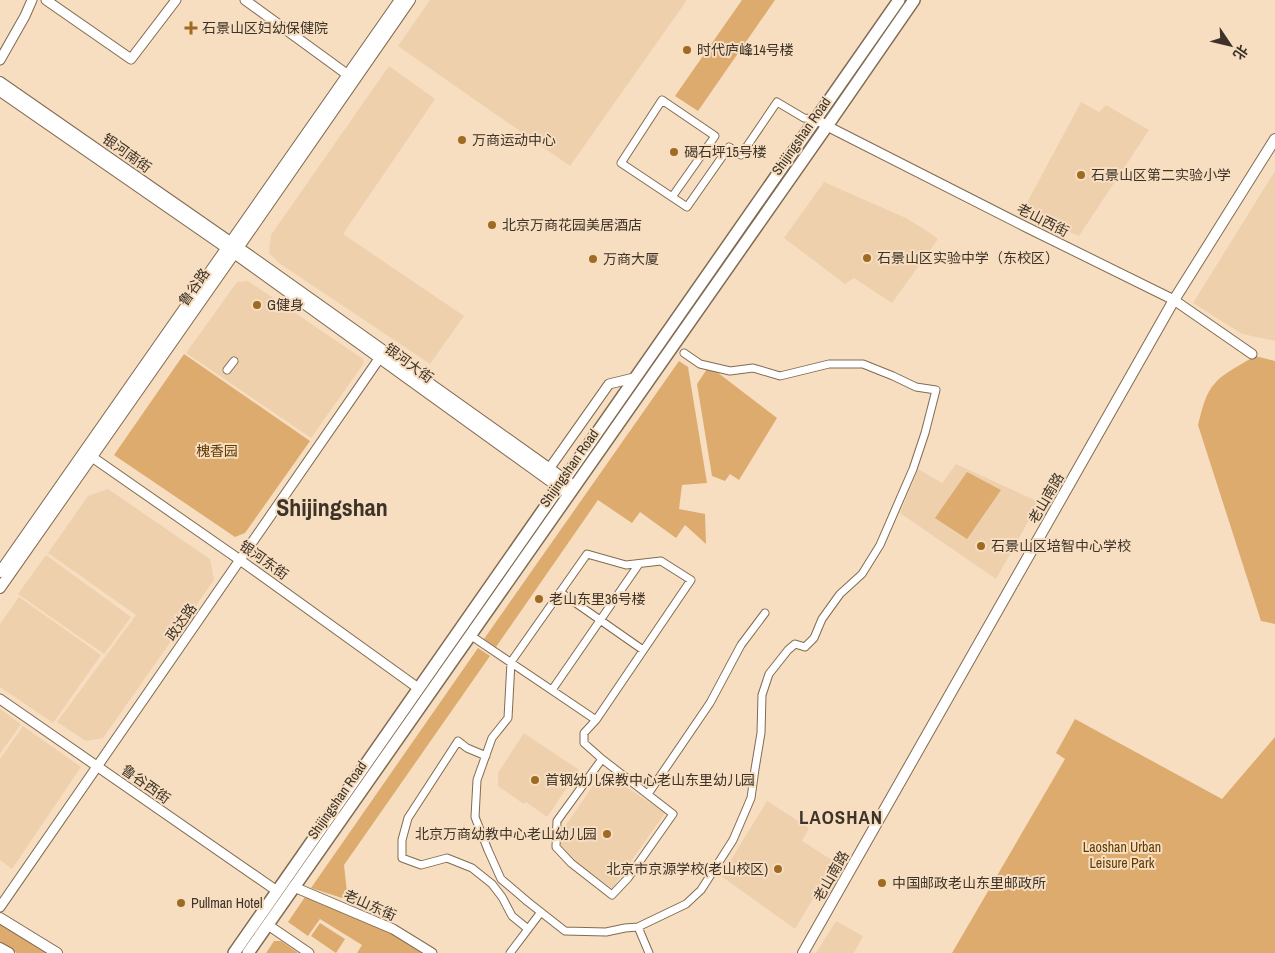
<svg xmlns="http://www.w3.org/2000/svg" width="1275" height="953" viewBox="0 0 1275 953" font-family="'Archivo Narrow','Noto Sans SC',sans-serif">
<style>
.built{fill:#eed0ad}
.green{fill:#ddab6e}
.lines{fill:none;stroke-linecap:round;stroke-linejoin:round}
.minor-casing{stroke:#816b51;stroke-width:9}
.tertiary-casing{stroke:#816b51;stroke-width:11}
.secondary-casing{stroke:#816b51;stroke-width:12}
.trunk-casing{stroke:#816b51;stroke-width:14}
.minor{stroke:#fff;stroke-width:7}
.tertiary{stroke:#fff;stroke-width:9}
.secondary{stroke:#fff;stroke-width:10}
.trunk{stroke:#fff;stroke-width:11}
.poi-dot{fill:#9f6b22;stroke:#f7dec1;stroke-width:2}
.labels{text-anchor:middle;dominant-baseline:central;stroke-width:4;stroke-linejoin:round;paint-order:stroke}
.poi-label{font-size:14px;fill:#3d3328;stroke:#f7dec1;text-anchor:start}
.street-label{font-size:14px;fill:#3d3328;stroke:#f7dec1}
.park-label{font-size:14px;fill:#603b00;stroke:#f7dec1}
.district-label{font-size:19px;font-weight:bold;letter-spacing:1px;fill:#3d3328;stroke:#f7dec1}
.town-label{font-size:24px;font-weight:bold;fill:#3d3328;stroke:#f7dec1}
</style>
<rect width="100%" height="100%" fill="#f7dec1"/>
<!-- built -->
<path class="built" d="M 430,0 L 687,0 L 570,166 L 398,46 Z
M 389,66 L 435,99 L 343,234 L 464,316 L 430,364 L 279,263 L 269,253 L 271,235 Z
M 1081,102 L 1099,112 L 1106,105 L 1149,130 L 1079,236 L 1022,212 Z
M 1275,171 L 1275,341 L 1242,334 L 1193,303 Z
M 824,182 L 906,218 L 930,233 L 938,239 L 892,303 L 854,278 L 845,284 L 784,238 Z
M 248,281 L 363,359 L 364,363 L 311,438 L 186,353 L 237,282 Z
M 956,464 L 1039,502 L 996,579 L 900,513 L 918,469 L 942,483 Z
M 108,489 L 210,559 L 214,580 L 103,738 L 86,741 L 57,722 L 136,615 L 48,553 L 88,496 Z
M 46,555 L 131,617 L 104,654 L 18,594 Z
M 19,597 L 101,655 L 53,723 L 0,687 L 0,624 Z
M 0,709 L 21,724 L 0,754 Z
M 23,726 L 81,767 L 12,869 L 0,860 L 0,759 Z
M 524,733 L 579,770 L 547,817 L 526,802 L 524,804 L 498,786 L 498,773 Z
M 603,771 L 665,813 L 612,888 L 563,853 L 561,844 L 564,828 Z
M 767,801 L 809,828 L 802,841 L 835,862 L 795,929 L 721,876 Z
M 836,921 L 863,936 L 854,953 L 816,953 Z"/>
<!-- green -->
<path class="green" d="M 742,0 L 775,0 L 698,111 L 675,96 Z
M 184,354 L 310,441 L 245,533 L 235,537 L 114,455 Z
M 1255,356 L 1275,361 L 1275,624 L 1261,621 L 1198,425 C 1202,410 1205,393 1216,382 C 1225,372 1244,363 1255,356 Z
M 679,361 L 688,367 L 707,483 L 682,485 L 679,509 L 705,514 L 706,544 L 685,525 L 676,538 L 640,512 L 632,523 L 598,500 L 496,647 L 484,639 Z
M 709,366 L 777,418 L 739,480 L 730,474 L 725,481 L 712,476 L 697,384 Z
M 967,472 L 1001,490 L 967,539 L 935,518 Z
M 478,648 L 490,656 L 344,865 L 347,892 L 342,898 L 311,888 Z
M 1075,719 L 1222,799 L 1275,737 L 1275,953 L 952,953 L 1065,759 L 1056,753 Z
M 305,897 L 392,932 L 425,953 L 357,953 L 362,945 L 320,919 L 308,936 L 288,922 Z
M 0,923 L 50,953 L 17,953 L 0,943 Z
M 320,923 L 345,939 L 336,953 L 311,936 Z
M 274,941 L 281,941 L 298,953 L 266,953 Z"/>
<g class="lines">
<defs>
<path id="minor" d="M 672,197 L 715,136 L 662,100 L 621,163 L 687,207 L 729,147 L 741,155 L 777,102 L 804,118 L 816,119
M 227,370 L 234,361
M 560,592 L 643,650
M 470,635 L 596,720 L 691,580 L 661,561 L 626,565 L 587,554 L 511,662 L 508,718 L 492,738 L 477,780 L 475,817 L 488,850 L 501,879 L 528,902 L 565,931 L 606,932 L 625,928 L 638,927 L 686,904 L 701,890 L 733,840 L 751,798 L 755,769 L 761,733 L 762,695 L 769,674 L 788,650 L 795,644 L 805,647 L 814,638 L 822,619 L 840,594 L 862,574 L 880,545 L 913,469 L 925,433 L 936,390 L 916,387 L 893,376 L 863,364 L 829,364 L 780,376 L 753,368 L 730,371 L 700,364 L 684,353
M 552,690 L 639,564
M 596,720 L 584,733 L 584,743 L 602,759 L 557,821 L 556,847 L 571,863 L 612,895 L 628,878 L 673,814 L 602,759
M 486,756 L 467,748 L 458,741 L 408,818 L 402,840 L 402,858 L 421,865 L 447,858 L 472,868 L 492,884 L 502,897 L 512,916 L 528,929
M 648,794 L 710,703 L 741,645 L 765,613
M 638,927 L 649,953
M 510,953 L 541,912"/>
<path id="tertiary" d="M 46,0 L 131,59 L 176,0
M 245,0 L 348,75
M 0,60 L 25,16 L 32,0
M 816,119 L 827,126 L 1026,227 L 1174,300 L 1252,354
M 92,457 L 240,560 L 418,688
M 549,469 L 609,384 L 634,378
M 0,699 L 277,891
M 294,887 L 393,929 L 432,953
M 0,907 L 383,353
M 268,925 L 309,953"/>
<path id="secondary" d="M 0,82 L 249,255 L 571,484
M 0,91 L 234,253 L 564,491
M 0,572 L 400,0
M 0,588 L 238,248 L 410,0
M 0,918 L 57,953
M 0,948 L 9,953
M 803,953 L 1174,300 L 1275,139"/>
<path id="trunk" d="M 234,953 L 899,0
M 248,953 L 827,126 L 914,0"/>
</defs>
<!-- minor casing -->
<use href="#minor" class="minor-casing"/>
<!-- tertiary casing -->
<use href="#tertiary" class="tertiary-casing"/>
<!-- secondary casing -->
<use href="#secondary" class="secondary-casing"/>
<!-- trunk casing -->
<use href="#trunk" class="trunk-casing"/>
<!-- minor -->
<use href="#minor" class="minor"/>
<!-- tertiary -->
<use href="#tertiary" class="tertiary"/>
<!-- secondary -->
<use href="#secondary" class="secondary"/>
<!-- trunk -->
<use href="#trunk" class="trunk"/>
</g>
<!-- markers -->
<g class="poi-dot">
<path d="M188.5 20.5h5v5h5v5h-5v5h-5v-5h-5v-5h5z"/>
<circle cx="687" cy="50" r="5"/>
<circle cx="462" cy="140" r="5"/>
<circle cx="674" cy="152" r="5"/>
<circle cx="1081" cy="175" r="5"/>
<circle cx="492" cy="225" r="5"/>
<circle cx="867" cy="258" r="5"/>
<circle cx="593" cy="259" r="5"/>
<circle cx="257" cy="305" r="5"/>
<circle cx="981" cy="546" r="5"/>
<circle cx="539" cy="599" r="5"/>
<circle cx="535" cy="780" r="5"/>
<circle cx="607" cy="834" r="5"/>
<circle cx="778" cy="869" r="5"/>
<circle cx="882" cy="883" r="5"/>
<circle cx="181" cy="903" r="5"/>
</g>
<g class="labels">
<!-- poi labels -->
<g class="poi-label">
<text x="202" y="28">石景山区妇幼保健院</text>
<text x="697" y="50">时代庐峰14号楼</text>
<text x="472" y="140">万商运动中心</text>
<text x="684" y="152">碣石坪15号楼</text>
<text x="1091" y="175">石景山区第二实验小学</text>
<text x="502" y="225">北京万商花园美居酒店</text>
<text x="877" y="258">石景山区实验中学（东校区）</text>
<text x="603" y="259">万商大厦</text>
<text x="267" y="305">G健身</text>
<text x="991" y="546">石景山区培智中心学校</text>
<text x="549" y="599">老山东里36号楼</text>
<text x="545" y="780">首钢幼儿保教中心老山东里幼儿园</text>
<text x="597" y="834" text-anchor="end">北京万商幼教中心老山幼儿园</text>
<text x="768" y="869" text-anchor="end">北京市京源学校(老山校区)</text>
<text x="892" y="883">中国邮政老山东里邮政所</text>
<text x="191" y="903">Pullman Hotel</text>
</g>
<!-- street labels -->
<g class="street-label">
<text transform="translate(801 136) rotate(-55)">Shijingshan Road</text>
<text transform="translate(127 153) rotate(35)">银河南街</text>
<text transform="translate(1043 220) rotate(27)">老山西街</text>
<text transform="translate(194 287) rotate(-55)">鲁谷路</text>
<text transform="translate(409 363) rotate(36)">银河大街</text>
<text transform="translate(569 468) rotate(-55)">Shijingshan Road</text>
<text transform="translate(1046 498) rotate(-60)">老山南路</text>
<text transform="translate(264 560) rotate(35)">银河东街</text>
<text transform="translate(181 622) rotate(-55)">政达路</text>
<text transform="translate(146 784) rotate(35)">鲁谷西街</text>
<text transform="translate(337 800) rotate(-55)">Shijingshan Road</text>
<text transform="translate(831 876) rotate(-60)">老山南路</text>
<text transform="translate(370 905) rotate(24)">老山东街</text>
</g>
<!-- park labels -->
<g class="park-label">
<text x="217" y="451">槐香园</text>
<text x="1122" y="847">Laoshan Urban<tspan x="1122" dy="16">Leisure Park</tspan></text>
</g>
<!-- district labels -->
<g class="district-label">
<text x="841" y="817">LAOSHAN</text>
</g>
<!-- town labels -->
<g class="town-label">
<text x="332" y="507">Shijingshan</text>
</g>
</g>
<!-- north arrow -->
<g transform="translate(1230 45) rotate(125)" stroke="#f7dec1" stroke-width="4" paint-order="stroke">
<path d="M0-4L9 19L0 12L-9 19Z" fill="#3d3328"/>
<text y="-8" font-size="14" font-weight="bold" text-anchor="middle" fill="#3d3328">北</text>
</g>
</svg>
